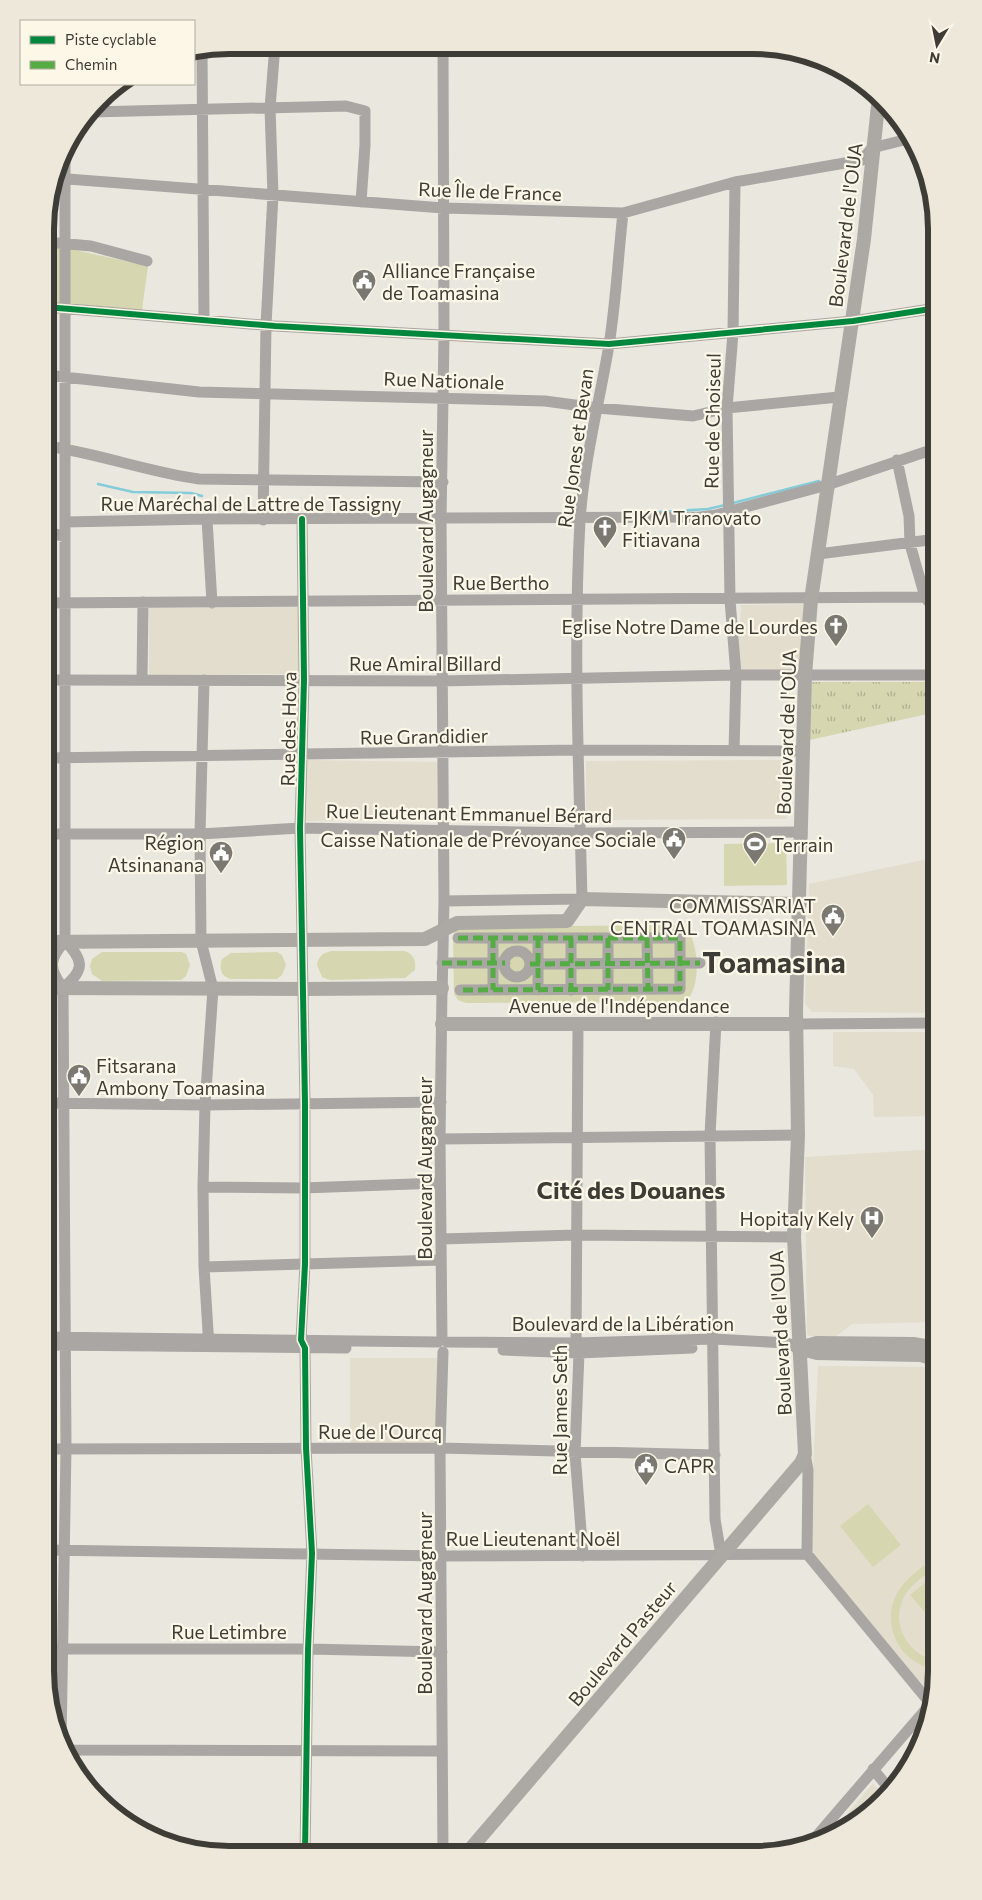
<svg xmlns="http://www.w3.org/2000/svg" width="982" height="1900" viewBox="0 0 982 1900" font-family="Commissioner,sans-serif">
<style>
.built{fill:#e3ddce}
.grass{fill:url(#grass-tufts)}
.green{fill:#d6d6b1}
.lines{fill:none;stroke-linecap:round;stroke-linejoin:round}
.stream{stroke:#84ccd9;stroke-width:2.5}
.minor{stroke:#a9a6a3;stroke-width:11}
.major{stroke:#aca9a4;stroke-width:14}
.quiet{stroke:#55ac45;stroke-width:5;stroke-dasharray:10 5;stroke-linecap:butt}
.cycleway-casing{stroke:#fcf7e7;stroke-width:9}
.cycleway{stroke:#00873e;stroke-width:6}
.labels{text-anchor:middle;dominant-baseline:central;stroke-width:4.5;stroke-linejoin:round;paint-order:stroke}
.street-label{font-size:19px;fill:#3e3c36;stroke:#fcf7e7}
.poi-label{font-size:19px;fill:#3e3c36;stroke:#fcf7e7;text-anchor:start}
.district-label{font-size:24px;font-weight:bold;fill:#3e3c36;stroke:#fcf7e7}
.town-label{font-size:29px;font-weight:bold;fill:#3e3c36;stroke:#fcf7e7}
.rim{fill:none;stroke:#3e3c36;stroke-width:6}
</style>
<defs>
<pattern id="grass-tufts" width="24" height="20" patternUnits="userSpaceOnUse" patternTransform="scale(1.25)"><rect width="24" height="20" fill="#d6d6b1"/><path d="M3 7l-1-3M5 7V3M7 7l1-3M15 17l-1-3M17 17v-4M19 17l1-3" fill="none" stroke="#afaf91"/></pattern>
</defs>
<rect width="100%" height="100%" fill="#eae7df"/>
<!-- built -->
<path class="built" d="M 815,604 L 806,670 L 737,673 L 741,605 Z
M 299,607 L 299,674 L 149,675 L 149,608 Z
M 306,760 L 439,762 L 440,819 L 305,821 Z
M 786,760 L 787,819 L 586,820 L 586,761 Z
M 937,857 L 937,1013 L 812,1012 L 805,1004 L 809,884 Z
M 833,1032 L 937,1032 L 937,1116 L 874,1117 L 873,1095 L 854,1069 L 833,1066 Z
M 937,1149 L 937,1322 L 852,1324 L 830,1341 L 807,1335 L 805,1157 Z
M 350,1358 L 441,1358 L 442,1448 L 350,1447 Z
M 818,1366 L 929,1367 L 937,1377 L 937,1684 L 932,1696 L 813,1556 L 811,1511 Z
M 873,1783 L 884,1797 L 856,1824 L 827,1838 Z"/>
<!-- grass -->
<path class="grass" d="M 811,682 L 937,682 L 937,712 L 805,741 Z"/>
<!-- green -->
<path class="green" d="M 46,247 L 75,250 L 148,266 L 142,310 L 46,302 Z
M 786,843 L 787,885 L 724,886 L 724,844 Z
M 685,925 C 699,942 702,985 686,1002 L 466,1003 L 458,1000 L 454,994 L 453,938 L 455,931 L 463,927 Z
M 332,951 L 405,951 C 414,955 416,960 415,970 L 405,978 L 330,980 L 322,977 L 317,965 C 319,955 323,953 332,951 Z
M 102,952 L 182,952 L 186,954 L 190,965 L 186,976 L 181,980 L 102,981 L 92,974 L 90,966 L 92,959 Z
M 277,952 L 282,955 L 286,965 L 282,975 L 277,979 L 230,979 C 221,976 219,969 222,959 L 231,953 Z
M 46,1109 L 57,1109 L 55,1334 L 45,1334 Z
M 868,1504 L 901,1545 L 873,1567 L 840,1526 Z
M 937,1555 L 937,1566 C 926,1575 912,1583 905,1595 C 889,1623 907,1655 937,1661 L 937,1669 C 898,1665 879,1621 899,1590 C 908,1576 924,1566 937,1555 Z
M 937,1573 L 937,1626 L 910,1595 Z"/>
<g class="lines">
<!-- stream -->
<path class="stream" d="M 98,484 L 133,492 L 191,493 L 202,496
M 733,503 L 819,481
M 659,512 L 708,509 L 725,505"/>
<!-- minor -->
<path class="minor" d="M 202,50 L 204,320
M 91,112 L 346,106 L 365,111 L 365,145 L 361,202
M 65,146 L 65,941
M 55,178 L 443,208 L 623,213 L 735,182 L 862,160 L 872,148 L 912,138
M 46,242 L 91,246 L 147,261
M 46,307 L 275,326 L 609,344 L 853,321 L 937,308
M 46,375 L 199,392 L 545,401 L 597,408 L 693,416 L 727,408 L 839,397
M 46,446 C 98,453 147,472 199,479 L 443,482
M 897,460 L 909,516 L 910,544 L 925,597 L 937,612
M 207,519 L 212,603
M 302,519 L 304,680 L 300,828 L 305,1103 L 305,1264 L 301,1340 L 305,1348 L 306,1448 L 312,1553 L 308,1649 L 305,1854
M 263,520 L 266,325 L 273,195 L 270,108 L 275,45
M 65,522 L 207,519 L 700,517 L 716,515 L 827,485 L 937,448
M 46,531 L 65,537
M 818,554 L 937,539
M 46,603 L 925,597
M 46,680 L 441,681 L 736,675 L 937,675
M 142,680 L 143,602
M 204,680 L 200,834 L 201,941 L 213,989 L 205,1105 L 203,1187 L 204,1267 L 209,1347
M 734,750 L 736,675 L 730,600 L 727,408 L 733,333 L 735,182
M 46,758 L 577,750 L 804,751
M 46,834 L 200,834 L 300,828 L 580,833 L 802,832
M 444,901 L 582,899 C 579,773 573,647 580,521 C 584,461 599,404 609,345 C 616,302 618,257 623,213
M 458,938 L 680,938 L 680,989 L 460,990
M 493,938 L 493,990
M 538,938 L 538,990
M 571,938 L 571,990
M 608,938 L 608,990
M 647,938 L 648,989
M 65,941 C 85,961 84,971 63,988 C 48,968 49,959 65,941 Z
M504 964a13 13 0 1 1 26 0a13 13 0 1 1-26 0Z
M 442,963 L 505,963
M 530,964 L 700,963
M 442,989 L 440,1139 L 442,1340
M 442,996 L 444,901 L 441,520 L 444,336 L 443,46
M 716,1022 L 710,1135 L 715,1519 L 721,1555
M 578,1024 L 576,1343 L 579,1353 L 575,1453 L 583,1556
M 797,1024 L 937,1023
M 46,1103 L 205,1105 L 441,1102
M 440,1139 L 798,1135
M 203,1187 L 303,1188 L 440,1183
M 441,1239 L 576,1235 L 794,1237
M 204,1267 L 441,1260
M 45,1337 L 438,1342
M 447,1342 L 576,1343 L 714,1339 L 787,1343 L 798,1348
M 45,1345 L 346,1348
M 503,1350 L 579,1353 L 692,1348
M 443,1352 L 440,1448 L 443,1854
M 45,1449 L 440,1448 L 715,1455
M 805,1454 L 808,1470 L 807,1554
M 45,1550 L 442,1556 L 807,1554
M 807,1554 L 930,1703
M 45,1649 L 308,1649 L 442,1652
M 61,1743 L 66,1448 L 63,988
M 64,1750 L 441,1751
M 873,1769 L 891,1791
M 808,1846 L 933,1701"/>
<!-- major -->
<path class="major" d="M 46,942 L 425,939 L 457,923 L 567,921 L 582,899 L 800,904
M 46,988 L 303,989 L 442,988
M 442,1024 L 797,1024
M 798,1348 L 817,1353 L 921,1355 L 937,1360
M 799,1348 L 817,1343 L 913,1344 L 937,1348
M 466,1854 L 801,1463 L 805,1454 L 794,1237 L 798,1135 L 796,1011 L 805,675 L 811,600 L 864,239 L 879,96"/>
<!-- quiet -->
<path class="quiet" d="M 458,938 L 680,938 L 680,989 L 460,990
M 493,938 L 493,990
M 538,938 L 538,990
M 571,938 L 571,990
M 608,938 L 608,990
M 647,938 L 648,989
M 442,963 L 505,963
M 530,964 L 700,963"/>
<defs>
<path id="cycleway" d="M 46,307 L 275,326 L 609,344 L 853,321 L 937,308
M 302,519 L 304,680 L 300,828 L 305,1103 L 305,1264 L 301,1340 L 305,1348 L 306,1448 L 312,1553 L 308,1649 L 305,1854"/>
</defs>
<!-- cycleway casing -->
<use href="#cycleway" class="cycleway-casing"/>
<!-- cycleway -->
<use href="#cycleway" class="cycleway"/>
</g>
<!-- icons -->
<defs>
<symbol id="civic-pin" viewBox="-11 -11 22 30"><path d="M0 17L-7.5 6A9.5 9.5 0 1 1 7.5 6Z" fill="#7a7871" stroke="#fcf7e7"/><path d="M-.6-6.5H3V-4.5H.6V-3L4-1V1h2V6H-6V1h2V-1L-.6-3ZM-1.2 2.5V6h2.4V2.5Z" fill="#fff"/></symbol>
<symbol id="church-pin" viewBox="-11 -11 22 30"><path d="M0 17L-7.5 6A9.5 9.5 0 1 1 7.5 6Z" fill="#7a7871" stroke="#fcf7e7"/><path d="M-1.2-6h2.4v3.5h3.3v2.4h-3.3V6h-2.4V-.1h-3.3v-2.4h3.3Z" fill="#fff"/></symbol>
<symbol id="stadium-pin" viewBox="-11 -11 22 30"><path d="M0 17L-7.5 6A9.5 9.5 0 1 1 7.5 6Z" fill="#7a7871" stroke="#fcf7e7"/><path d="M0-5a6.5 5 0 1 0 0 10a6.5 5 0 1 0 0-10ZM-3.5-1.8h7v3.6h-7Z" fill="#fff"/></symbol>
<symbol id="hospital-pin" viewBox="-11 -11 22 30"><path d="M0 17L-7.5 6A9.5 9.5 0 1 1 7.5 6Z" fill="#7a7871" stroke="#fcf7e7"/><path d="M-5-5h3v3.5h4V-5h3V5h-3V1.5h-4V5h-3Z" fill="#fff"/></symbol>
</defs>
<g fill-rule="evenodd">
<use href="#civic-pin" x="350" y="267" width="28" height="38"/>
<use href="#church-pin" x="591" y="514" width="28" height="38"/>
<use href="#church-pin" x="822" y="612" width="28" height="38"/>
<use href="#civic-pin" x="660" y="825" width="28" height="38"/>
<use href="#stadium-pin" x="741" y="830" width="28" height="38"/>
<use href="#civic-pin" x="207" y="839" width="28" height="38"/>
<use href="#civic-pin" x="819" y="902" width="28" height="38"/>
<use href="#civic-pin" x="65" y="1062" width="28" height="38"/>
<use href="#hospital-pin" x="858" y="1204" width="28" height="38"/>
<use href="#civic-pin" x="632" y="1451" width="28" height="38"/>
</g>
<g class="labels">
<!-- street labels -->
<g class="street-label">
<text transform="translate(490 191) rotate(2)">Rue Île de France</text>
<text transform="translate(845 225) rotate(-83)">Boulevard de l'OUA</text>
<text transform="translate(444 380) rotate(2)">Rue Nationale</text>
<text transform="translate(712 421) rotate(-89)">Rue de Choiseul</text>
<text transform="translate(575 448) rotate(-82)">Rue Jones et Bevan</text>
<text x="251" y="503">Rue Maréchal de Lattre de Tassigny</text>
<text transform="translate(425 521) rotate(-90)">Boulevard Augagneur</text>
<text x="501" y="582">Rue Bertho</text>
<text x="425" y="663">Rue Amiral Billard</text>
<text transform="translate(288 729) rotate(-89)">Rue des Hova</text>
<text transform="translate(786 732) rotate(-88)">Boulevard de l'OUA</text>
<text transform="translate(424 736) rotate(-1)">Rue Grandidier</text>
<text transform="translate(469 813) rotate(1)">Rue Lieutenant Emmanuel Bérard</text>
<text x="619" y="1005">Avenue de l'Indépendance</text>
<text transform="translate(424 1168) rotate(-90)">Boulevard Augagneur</text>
<text x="623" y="1323">Boulevard de la Libération</text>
<text transform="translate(780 1333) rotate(-93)">Boulevard de l'OUA</text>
<text transform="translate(559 1410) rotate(-90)">Rue James Seth</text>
<text x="380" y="1431">Rue de l'Ourcq</text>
<text x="533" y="1538">Rue Lieutenant Noël</text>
<text transform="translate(424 1603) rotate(-90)">Boulevard Augagneur</text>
<text x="229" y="1631">Rue Letimbre</text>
<text transform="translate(622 1643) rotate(-50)">Boulevard Pasteur</text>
</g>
<!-- poi labels -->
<g class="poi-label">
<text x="382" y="270">Alliance Française<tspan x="382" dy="22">de Toamasina</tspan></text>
<text x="622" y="517">FJKM Tranovato<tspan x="622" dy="22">Fitiavana</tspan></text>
<text x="818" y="626" text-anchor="end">Eglise Notre Dame de Lourdes</text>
<text x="656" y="839" text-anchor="end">Caisse Nationale de Prévoyance Sociale</text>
<text x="204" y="842" text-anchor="end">Région<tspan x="204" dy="22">Atsinanana</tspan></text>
<text x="772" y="844">Terrain</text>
<text x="816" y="905" text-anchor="end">COMMISSARIAT<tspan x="816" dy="22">CENTRAL TOAMASINA</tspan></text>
<text x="96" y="1065">Fitsarana<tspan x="96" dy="22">Ambony Toamasina</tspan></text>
<text x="854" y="1218" text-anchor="end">Hopitaly Kely</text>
<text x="664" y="1465">CAPR</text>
</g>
<!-- district labels -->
<g class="district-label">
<text x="631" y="1189">Cité des Douanes</text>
</g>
<!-- town labels -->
<g class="town-label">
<text x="774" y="961">Toamasina</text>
</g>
</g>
<!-- crop -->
<path d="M0 0H982V1900H0ZM229 54H753A175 175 0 0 1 928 229V1671A175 175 0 0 1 753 1846H229A175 175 0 0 1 54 1671V229A175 175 0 0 1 229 54Z" fill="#ede8d9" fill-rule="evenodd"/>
<path class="rim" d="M229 54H753A175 175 0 0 1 928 229V1671A175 175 0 0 1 753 1846H229A175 175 0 0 1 54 1671V229A175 175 0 0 1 229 54Z"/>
<!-- legend -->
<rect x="20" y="20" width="175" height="65" fill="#fcf7e7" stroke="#b0aca0"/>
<rect x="30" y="36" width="25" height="8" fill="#00873e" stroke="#b0aca0"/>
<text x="65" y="45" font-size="15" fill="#3e3c36">Piste cyclable</text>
<rect x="30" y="61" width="25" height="8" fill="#55ac45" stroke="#b0aca0"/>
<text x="65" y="70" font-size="15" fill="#3e3c36">Chemin</text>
<!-- north arrow -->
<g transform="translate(937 45) rotate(190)" stroke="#fcf7e7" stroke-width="4" paint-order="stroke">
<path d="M0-4L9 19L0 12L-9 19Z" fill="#3e3c36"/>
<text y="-8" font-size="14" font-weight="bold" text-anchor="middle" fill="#3e3c36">N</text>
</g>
</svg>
